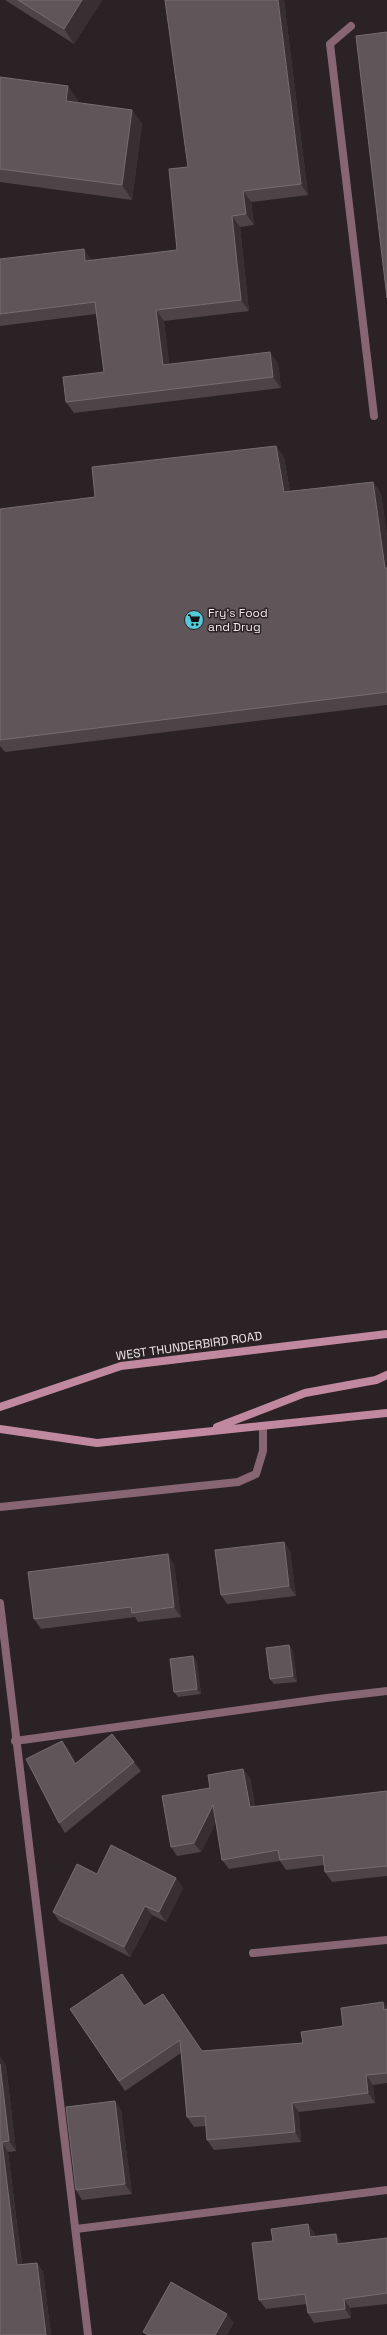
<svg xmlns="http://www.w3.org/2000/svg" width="387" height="2335" viewBox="0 0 387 2335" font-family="'Space Grotesk',sans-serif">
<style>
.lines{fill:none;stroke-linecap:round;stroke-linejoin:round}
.service{stroke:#886573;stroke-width:8}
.minor{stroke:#886573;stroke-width:8}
.secondary{stroke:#c1899f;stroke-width:8}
.wall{fill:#4e4448}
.shaded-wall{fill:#382f33}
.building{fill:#60565a;stroke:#766d71}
.labels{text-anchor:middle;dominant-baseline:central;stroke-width:3;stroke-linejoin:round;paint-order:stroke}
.poi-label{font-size:12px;fill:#f0eaec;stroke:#2a2225;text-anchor:start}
.street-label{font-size:12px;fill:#f0eaec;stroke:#2a2225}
</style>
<rect width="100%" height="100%" fill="#2a2225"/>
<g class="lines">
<!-- service -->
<path class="service" d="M 351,26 L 330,44 L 374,416
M 0,1603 L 88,2335
M 15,1741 L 327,1698 L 387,1691
M 76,2229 L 387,2190"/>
<!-- minor -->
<path class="minor" d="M 0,1507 L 238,1482 L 256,1474 L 263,1451 L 263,1426
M 253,1953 L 387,1940"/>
<!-- secondary -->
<path class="secondary" d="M 0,1407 L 121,1366 L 387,1334
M 217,1427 L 305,1393 L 376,1380 L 387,1375
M 0,1429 L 97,1443 L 387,1413"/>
</g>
<!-- wall -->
<path class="wall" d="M 5,0 L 102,0 L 74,44 Z
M 284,0 L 308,195 L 251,202 L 254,225 L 240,227 L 249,311 L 164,321 L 169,364 L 278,363 L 281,388 L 74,413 L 66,402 L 104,372 L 96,314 L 0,326 L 0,259 L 92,260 L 177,250 L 188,167 Z
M 0,77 L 78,100 L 78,103 L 132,110 L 142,124 L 132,200 L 0,182 Z
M 276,446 L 284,458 L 290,491 L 373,482 L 381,494 L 387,535 L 387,705 L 5,752 L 0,746 L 0,509 L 95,497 Z
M 284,1542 L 290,1551 L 296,1596 L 227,1604 L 221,1595 Z
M 174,1564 L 181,1617 L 138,1622 L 135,1617 L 41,1629 L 34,1619 Z
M 289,1645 L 293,1651 L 297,1682 L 274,1684 L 270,1679 Z
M 193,1656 L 197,1662 L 201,1694 L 178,1697 L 174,1692 Z
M 62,1741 L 69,1750 L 76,1763 L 134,1762 L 141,1771 L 65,1833 L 59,1823 Z
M 243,1769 L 250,1778 L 255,1807 L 387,1791 L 387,1876 L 332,1882 L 325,1872 L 324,1865 L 286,1870 L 280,1861 L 229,1869 L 222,1860 L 216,1822 L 201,1852 L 177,1856 L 171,1847 L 210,1788 Z
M 97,1874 L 176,1878 L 183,1888 L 166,1922 L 152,1915 L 130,1957 L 59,1921 L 53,1912 Z
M 383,2002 L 387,2007 L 387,2083 L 373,2085 L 375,2103 L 299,2112 L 301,2142 L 214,2150 L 207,2140 L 206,2126 L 194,2127 L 187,2117 L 181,2053 L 125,2091 L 70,2009 L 144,2006 L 202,2051 L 303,2043 L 343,2026 Z
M 0,2057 L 6,2066 L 16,2151 L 8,2152 L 22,2264 L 37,2263 L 43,2272 L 51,2335 L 0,2335 Z
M 121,2110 L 132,2194 L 82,2200 L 76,2190 Z
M 308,2224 L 315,2234 L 315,2236 L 342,2244 L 387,2238 L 387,2304 L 350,2308 L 351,2318 L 314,2323 L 308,2313 L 307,2304 L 266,2309 L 259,2300 L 273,2241 Z"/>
<!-- shaded-wall -->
<path class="shaded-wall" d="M 82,0 L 102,0 L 74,44 L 64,29 Z
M 278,0 L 284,0 L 308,195 L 301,184 Z
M 68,86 L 78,100 L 76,116 L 66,101 Z
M 132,110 L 142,124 L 132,200 L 122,185 Z
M 243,191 L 251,202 L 254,225 L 246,214 Z
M 232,216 L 240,227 L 249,311 L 241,300 Z
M 84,249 L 92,260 L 85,261 Z
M 156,310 L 164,321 L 171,376 L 163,365 Z
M 270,352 L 278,363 L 281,388 L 273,377 Z
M 276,446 L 284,458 L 292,504 L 284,492 Z
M 373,482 L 381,494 L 387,535 L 387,571 L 385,568 Z
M 284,1542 L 290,1551 L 296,1596 L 289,1586 Z
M 168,1554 L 174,1564 L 181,1617 L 174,1607 Z
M 289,1645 L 293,1651 L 297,1682 L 293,1676 Z
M 193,1656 L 197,1662 L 201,1694 L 197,1689 Z
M 62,1741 L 69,1750 L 81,1774 L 75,1764 Z
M 243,1769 L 250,1778 L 256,1817 L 250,1807 Z
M 213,1805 L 220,1815 L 201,1852 L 194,1843 Z
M 176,1878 L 183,1888 L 166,1922 L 159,1912 Z
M 145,1906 L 152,1915 L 130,1957 L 124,1947 Z
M 383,2002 L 387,2007 L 387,2014 L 384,2010 Z
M 0,2057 L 6,2066 L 16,2151 L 9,2141 L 0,2064 Z
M 366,2075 L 373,2085 L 375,2103 L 368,2093 Z
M 115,2101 L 121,2110 L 132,2194 L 125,2184 Z
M 292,2103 L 299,2112 L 301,2142 L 295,2132 Z
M 2,2142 L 8,2152 L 23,2275 L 17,2265 Z
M 308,2224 L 315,2234 L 316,2246 L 310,2237 Z
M 336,2234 L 342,2243 L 343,2254 L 337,2244 Z
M 37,2263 L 43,2272 L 51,2335 L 46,2335 Z
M 344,2299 L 350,2308 L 351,2318 L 345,2309 Z
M 227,2314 L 234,2323 L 227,2335 L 215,2335 Z"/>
<!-- building -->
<path class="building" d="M 18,0 L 82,0 L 64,29 Z
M 165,0 L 278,0 L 301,184 L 243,191 L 246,214 L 232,216 L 241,300 L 156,310 L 163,365 L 270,352 L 273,377 L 66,402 L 63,377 L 104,372 L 95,302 L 0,314 L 0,259 L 84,249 L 85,261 L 177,250 L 169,169 L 188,167 Z
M 387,32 L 387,298 L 356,36 Z
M 0,77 L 68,86 L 66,101 L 132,110 L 122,185 L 0,169 Z
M 276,446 L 284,492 L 373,482 L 385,568 L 387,568 L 387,692 L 0,740 L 0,509 L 95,497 L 92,467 Z
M 284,1542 L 289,1586 L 221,1595 L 215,1550 Z
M 168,1554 L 174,1607 L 132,1613 L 131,1607 L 34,1619 L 28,1572 Z
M 289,1645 L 293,1676 L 270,1679 L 266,1648 Z
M 193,1656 L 197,1689 L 174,1692 L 170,1659 Z
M 112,1734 L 134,1762 L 59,1823 L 26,1759 L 62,1741 L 75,1764 Z
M 243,1769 L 250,1807 L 387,1791 L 387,1866 L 325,1872 L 323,1855 L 280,1860 L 278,1850 L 222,1860 L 213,1805 L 194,1843 L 171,1847 L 162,1796 L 210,1788 L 208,1775 Z
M 111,1845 L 176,1878 L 159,1912 L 145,1906 L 124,1947 L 53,1912 L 77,1864 L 97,1874 Z
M 122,1974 L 144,2006 L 163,1994 L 202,2051 L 303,2043 L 301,2032 L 343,2026 L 341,2008 L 383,2002 L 384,2010 L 387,2009 L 387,2073 L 366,2075 L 368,2093 L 292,2103 L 295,2132 L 207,2140 L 205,2116 L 187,2117 L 180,2040 L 119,2081 L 70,2009 Z
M 0,2064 L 9,2141 L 2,2142 L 17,2265 L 37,2263 L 46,2335 L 0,2335 Z
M 115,2101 L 125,2184 L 76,2190 L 66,2107 Z
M 308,2224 L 310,2237 L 336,2234 L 337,2244 L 387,2238 L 387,2293 L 344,2299 L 345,2309 L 308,2313 L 305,2294 L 259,2300 L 252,2243 L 273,2241 L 271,2229 Z
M 171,2282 L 227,2314 L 215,2335 L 148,2335 L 143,2332 Z"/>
<!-- icons -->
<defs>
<symbol id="supermarket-disc" viewBox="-11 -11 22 22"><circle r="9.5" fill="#52cbd7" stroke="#2a2225"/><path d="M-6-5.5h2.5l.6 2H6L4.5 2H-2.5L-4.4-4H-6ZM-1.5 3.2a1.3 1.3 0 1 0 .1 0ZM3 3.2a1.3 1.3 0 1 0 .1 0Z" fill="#111"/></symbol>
</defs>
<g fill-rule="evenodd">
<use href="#supermarket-disc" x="183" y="609" width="22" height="22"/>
</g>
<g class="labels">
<!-- poi labels -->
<g class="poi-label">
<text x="208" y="613">Fry's Food<tspan x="208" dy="14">and Drug</tspan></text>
</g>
<!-- street labels -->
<g class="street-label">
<text transform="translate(189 1346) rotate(-8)">WEST THUNDERBIRD ROAD</text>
</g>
</g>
</svg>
